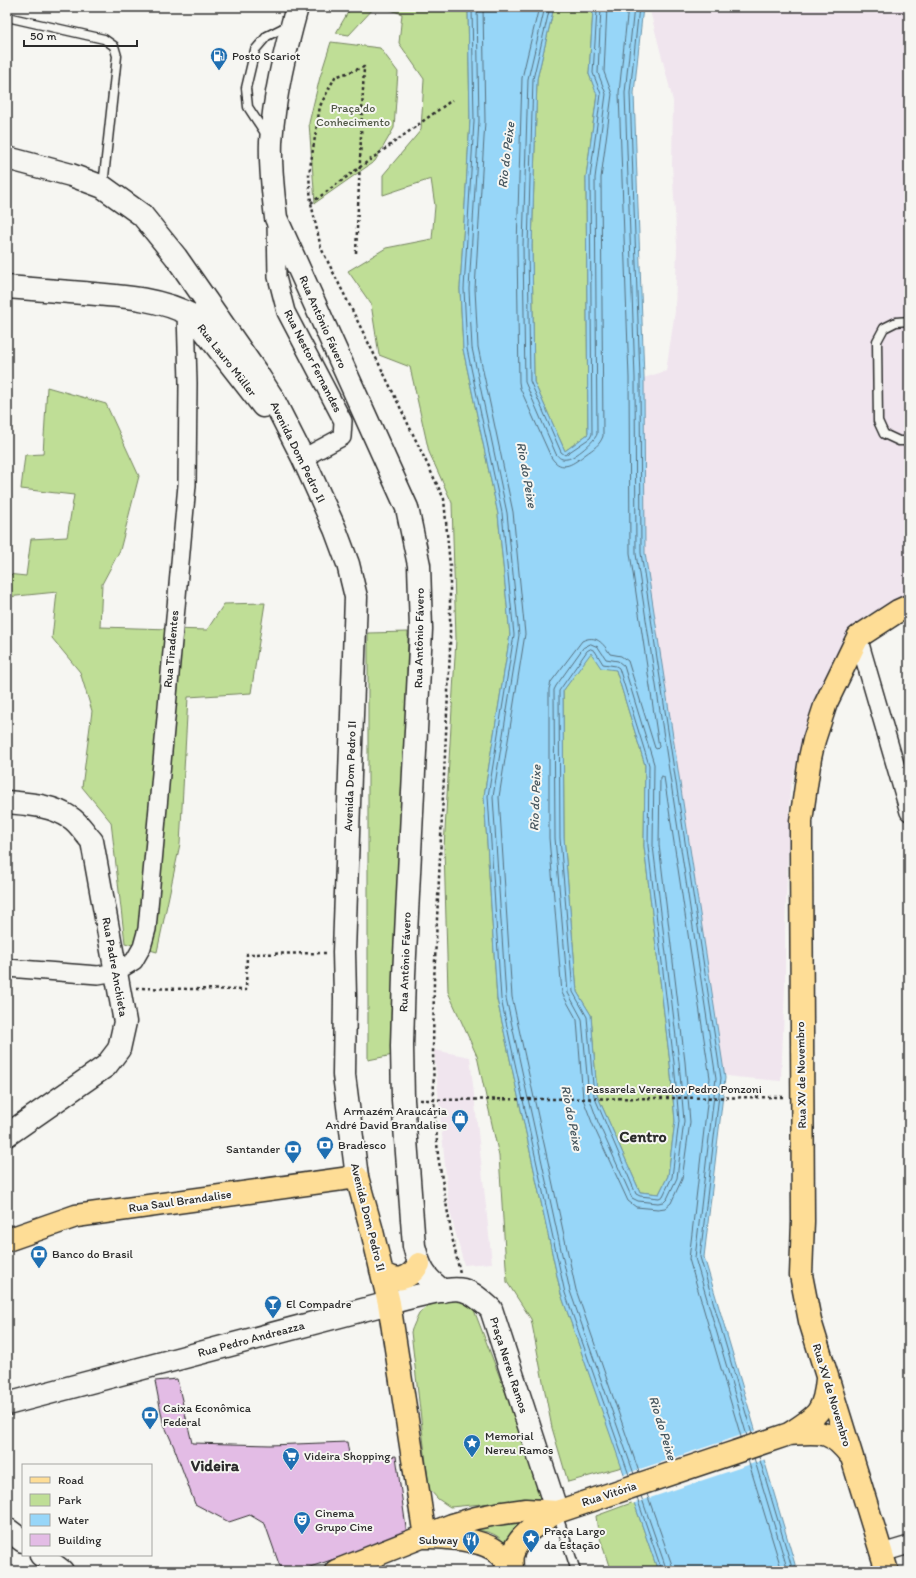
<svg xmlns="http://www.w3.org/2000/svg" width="916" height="1578" viewBox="0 0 916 1578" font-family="Itim,sans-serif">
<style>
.built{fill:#f0e5ee}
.green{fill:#bfde96;stroke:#758460}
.water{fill:#97d6f8;stroke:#6c92a6;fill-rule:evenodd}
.pier{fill:#f6f6f2}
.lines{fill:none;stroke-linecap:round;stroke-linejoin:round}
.shore{stroke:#566f7d;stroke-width:1}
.building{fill:#e3bce5;stroke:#2b2b2b}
.service-casing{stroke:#2b2b2b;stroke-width:11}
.minor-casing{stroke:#2b2b2b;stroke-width:20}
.secondary-casing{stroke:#2b2b2b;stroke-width:25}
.primary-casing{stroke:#2b2b2b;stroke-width:25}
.path{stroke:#2b2b2b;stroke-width:2.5;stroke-dasharray:3 3;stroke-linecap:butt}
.service{stroke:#f6f6f2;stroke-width:8}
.minor{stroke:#f6f6f2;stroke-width:17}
.secondary{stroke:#f6f6f2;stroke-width:22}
.primary{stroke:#fedd96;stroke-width:22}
.labels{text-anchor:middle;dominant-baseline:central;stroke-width:4;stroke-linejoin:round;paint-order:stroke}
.poi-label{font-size:12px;fill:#2b2b2b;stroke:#f6f6f2;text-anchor:start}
.park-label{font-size:12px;fill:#505846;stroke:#f6f6f2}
.street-label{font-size:12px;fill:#2b2b2b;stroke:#f6f6f2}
.water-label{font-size:13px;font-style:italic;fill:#46565e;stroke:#f6f6f2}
.district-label{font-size:16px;font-weight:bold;fill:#2b2b2b;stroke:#f6f6f2}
</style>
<rect width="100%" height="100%" fill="#f6f6f2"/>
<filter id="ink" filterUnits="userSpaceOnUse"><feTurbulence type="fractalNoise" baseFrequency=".025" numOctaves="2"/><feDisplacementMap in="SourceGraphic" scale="8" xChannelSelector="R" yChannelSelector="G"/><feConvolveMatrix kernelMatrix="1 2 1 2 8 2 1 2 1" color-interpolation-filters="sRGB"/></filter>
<g filter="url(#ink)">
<!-- built -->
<path class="built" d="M 649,7 L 909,7 L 909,595 L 869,614 L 857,626 L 834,658 L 801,746 L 790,790 L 785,932 L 785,986 L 781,1081 L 735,1077 L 715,1074 L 695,982 L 624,384 L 666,371 L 675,311 L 677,246 L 672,165 L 673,101 Z
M 434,1050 L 470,1057 L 492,1263 L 464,1265 L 449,1208 Z"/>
<!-- green -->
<path class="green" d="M 351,7 L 375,7 L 349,35 L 336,33 Z
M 383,7 L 468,7 L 470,121 L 460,289 L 463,349 L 498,514 L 510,635 L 484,796 L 497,999 L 561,1294 L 622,1467 L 568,1482 L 552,1428 L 531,1319 L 507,1282 L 499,1156 L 477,1056 L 448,992 L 444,848 L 456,639 L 452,503 L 429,452 L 410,367 L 379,355 L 371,304 L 348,271 L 386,248 L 432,239 L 435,206 L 431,179 L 383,195 L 383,175 L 421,130 L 424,79 L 399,43 L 402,14 Z
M 554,7 L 590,7 L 593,10 L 589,74 L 597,94 L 586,177 L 588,434 L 565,451 L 534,382 L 532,246 L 537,79 Z
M 331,42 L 380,48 L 398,72 L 394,128 L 375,161 L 315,203 L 309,123 L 320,77 Z
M 47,387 L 106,404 L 139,476 L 120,550 L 102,584 L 100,627 L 207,630 L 224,604 L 265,603 L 251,693 L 188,697 L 180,844 L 157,952 L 125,943 L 111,822 L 82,787 L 92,711 L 80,672 L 52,638 L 57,592 L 7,597 L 7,574 L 26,576 L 31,539 L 67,537 L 74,495 L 21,489 L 25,455 L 43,454 Z
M 408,632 L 398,1054 L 368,1060 L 368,633 Z
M 591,652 L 616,670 L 645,765 L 644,846 L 670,1063 L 675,1121 L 668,1176 L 659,1194 L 640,1192 L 597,1095 L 591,1015 L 577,992 L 564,837 L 563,691 Z
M 462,1297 L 474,1310 L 546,1498 L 450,1507 L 438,1499 L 429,1489 L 411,1332 C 413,1326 416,1320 419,1314 C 427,1302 448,1299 462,1297 Z
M 634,1502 L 658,1571 L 612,1571 L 610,1569 L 598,1532 L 596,1516 Z
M 527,1519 L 509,1549 C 496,1528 481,1531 459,1530 Z"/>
<!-- water -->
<path class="water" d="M 468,7 L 554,7 L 537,79 L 532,246 L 534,382 L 565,451 L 588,434 L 586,177 L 597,95 L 589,74 L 593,10 L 590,7 L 643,7 L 634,93 L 644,378 L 645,553 L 725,1078 L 704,1257 L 797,1571 L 658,1571 L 561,1294 L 497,999 L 484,796 L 510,635 L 498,514 L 463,349 L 460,289 L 470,121 ZM 591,653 L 601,668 L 616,670 L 645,765 L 644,846 L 670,1063 L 675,1121 L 668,1176 L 659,1194 L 640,1192 L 597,1095 L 591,1015 L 577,992 L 564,837 L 563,691 Z"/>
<!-- pier -->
<path class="pier" d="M 757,1430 L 766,1459 L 632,1504 L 622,1475 Z"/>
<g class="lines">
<!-- shore -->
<path class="shore" d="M 472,7 L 474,121 L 464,289 L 467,349 L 502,513 L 514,635 L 488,796 L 501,999 L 565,1293 L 629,1475
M 477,7 L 479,121 L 469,289 L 472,348 L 507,513 L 519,635 L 493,797 L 506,998 L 570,1291 L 634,1474
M 483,7 L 485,121 L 475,289 L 478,347 L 513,512 L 525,634 L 499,797 L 512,997 L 576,1290 L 639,1472
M 539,7 L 522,78 L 517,246 L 519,382 L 520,388 L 551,457 C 562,474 574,463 586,454 C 593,449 600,445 603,436 L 601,178 L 612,94 L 604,72 L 607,7
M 545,7 L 528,79 L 523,246 L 525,382 L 556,454 C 559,458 562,460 567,459 C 575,458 595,441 597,434 L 595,178 L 606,94 L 598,73 L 601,7
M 550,7 L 533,79 L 528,246 L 530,381 L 561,452 L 565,455 L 590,438 L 592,434 L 590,177 L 601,94 L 593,73 L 597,11 L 596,7
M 628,7 L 619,93 L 629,378 L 630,553 L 659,747 L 657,749 L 655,748 L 628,661 L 621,656 L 610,654 C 603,643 596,634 582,641 L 551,682 L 549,689 L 549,838 L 562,993 L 577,1020 L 583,1099 L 593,1125 L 628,1201 L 636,1207 L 658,1209 L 665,1208 L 671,1203 L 682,1179 L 690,1122 L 685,1062 L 659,845 L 660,777 L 662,776 L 664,777 L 710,1078 L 689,1259 L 741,1437
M 634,7 L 625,93 L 635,378 L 636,554 L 716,1078 L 695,1258 L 747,1436
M 639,7 L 630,93 L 640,378 L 641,553 L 721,1078 L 700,1257 L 752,1434
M 591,644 L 598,647 L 606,659 L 618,661 L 624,666 L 654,764 L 653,846 L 679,1062 L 684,1121 L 677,1178 L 667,1199 L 664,1202 L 658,1203 L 638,1201 L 632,1198 L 598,1122 L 589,1097 L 582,1019 L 568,993 L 555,838 L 554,690 L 556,686 L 583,648 Z
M 591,649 L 595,651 L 603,664 L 616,666 L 619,668 L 649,765 L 648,846 L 674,1063 L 679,1121 L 672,1177 L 663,1196 L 659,1198 L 640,1196 L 636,1194 L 594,1096 L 587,1017 L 573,992 L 560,838 L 559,691 L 587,651 Z
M 759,1457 L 793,1571
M 754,1458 L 788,1571
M 748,1460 L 782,1571
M 647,1494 L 672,1565 L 673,1571
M 641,1496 L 667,1571
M 637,1498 L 662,1571"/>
</g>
<!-- building -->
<path class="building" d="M 177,1379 L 192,1443 L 270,1445 L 347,1442 L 350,1460 L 396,1456 L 407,1535 L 298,1571 L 283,1571 L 279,1564 L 265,1524 L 250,1515 L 229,1522 L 195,1504 L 174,1447 L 163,1422 L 155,1381 Z"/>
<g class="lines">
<defs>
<path id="service" d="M 7,17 L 104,39 L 114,46 L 117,56 L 103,186
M 267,136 L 248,107 L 246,88 L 255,50 L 267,36 L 289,25
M 909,321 L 896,322 L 884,328 L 877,341 L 878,421 L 884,434 L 899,441 L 909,441
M 557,1513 L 576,1571"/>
<path id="minor" d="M 276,221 L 277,277 L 286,312 L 343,421 L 342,437 L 303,458
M 858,637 L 909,812
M 7,968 L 98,975 L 116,972 L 134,961 L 142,947 L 147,929 L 187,485 L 188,383 L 186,312
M 882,1553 L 909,1545"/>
<path id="secondary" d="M 297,7 C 285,51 274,96 271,142 C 270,167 273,193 276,218 L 407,508 L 419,565 L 421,629 L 404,975 L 402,1046 L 403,1100 L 414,1246 C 420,1269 424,1277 443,1291
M 7,158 L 71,175 L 103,187 L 142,215 L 176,257 L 256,372 L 272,397 L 303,458 L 335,529 L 348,564 L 356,597 L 344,952 L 345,997 L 344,1075 L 357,1177
M 7,287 C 32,289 58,291 83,293 C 120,296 160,298 193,316 L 263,406
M 7,802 C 29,804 52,805 71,818 C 79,823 85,834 92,841 L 125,1022 L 119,1049 L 106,1066 L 7,1135
M 7,1404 L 389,1303 C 406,1299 447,1286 463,1290 C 474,1293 483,1302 491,1309 L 557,1512
M 7,1529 L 23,1541
M 41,1555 L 62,1571"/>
<path id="primary" d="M 7,1240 L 76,1216 L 357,1177 L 372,1231 L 389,1303 L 425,1537
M 381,1270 C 395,1284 409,1280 419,1264
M 789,1434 C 821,1432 830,1429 851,1456
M 429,1537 C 450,1538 486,1539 501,1555 C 505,1559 508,1566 511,1571
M 336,1571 L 452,1525 L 476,1518 L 496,1514 L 526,1510 L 557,1512 L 789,1434 C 817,1416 824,1413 827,1379
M 512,1571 C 512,1566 511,1560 512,1555 C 519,1534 539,1523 557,1512
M 887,1571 L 810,1321 L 801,1275 L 803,1221 L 801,847 L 801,821 L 810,758 L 814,740 L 826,703 L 858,637 L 898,611 L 909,606"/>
</defs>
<!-- service casing -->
<use href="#service" class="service-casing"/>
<!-- minor casing -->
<use href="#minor" class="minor-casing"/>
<!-- secondary casing -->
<use href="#secondary" class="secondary-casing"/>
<!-- primary casing -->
<use href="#primary" class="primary-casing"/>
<!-- path -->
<path class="path" d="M 311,203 L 452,100
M 356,253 L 364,67 L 335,77 L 320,106 L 309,174 L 311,203 L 321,248 L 387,380 L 444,499 L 450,566 L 450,651 L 434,981 L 433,1052 L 434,1099 L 438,1156 L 452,1237 L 460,1273
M 136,988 L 246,990 L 247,954 L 327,953
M 420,1100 L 785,1097"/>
<!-- service -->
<use href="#service" class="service"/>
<!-- minor -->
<use href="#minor" class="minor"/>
<!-- secondary -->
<use href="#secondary" class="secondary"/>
<!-- primary -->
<use href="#primary" class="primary"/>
</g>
</g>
<!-- icons -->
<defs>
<symbol id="fuel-pin" viewBox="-11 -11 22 30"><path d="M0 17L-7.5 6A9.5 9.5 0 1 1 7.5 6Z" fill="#1f6fb2" stroke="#f6f6f2"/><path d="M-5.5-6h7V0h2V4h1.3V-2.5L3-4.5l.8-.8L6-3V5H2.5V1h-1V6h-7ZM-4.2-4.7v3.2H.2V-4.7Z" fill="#fff"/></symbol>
<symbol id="shop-pin" viewBox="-11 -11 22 30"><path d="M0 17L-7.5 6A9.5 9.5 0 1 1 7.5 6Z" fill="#1f6fb2" stroke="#f6f6f2"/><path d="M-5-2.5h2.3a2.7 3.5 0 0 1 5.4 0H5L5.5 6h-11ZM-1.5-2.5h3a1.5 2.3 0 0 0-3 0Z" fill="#fff"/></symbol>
<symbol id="bank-pin" viewBox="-11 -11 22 30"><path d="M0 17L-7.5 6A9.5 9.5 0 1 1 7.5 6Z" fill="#1f6fb2" stroke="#f6f6f2"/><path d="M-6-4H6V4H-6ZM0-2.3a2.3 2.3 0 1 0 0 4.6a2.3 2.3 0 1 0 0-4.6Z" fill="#fff"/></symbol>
<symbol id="bar-pin" viewBox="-11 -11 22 30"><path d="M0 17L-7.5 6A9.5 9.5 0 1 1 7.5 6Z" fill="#1f6fb2" stroke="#f6f6f2"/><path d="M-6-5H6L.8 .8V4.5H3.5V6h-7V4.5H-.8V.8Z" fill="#fff"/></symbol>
<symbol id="sight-pin" viewBox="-11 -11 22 30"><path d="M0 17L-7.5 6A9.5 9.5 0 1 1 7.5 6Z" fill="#1f6fb2" stroke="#f6f6f2"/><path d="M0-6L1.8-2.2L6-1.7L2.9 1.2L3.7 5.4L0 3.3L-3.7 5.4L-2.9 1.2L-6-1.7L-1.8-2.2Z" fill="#fff"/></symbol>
<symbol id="supermarket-pin" viewBox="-11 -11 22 30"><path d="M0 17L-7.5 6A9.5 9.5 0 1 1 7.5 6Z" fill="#1f6fb2" stroke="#f6f6f2"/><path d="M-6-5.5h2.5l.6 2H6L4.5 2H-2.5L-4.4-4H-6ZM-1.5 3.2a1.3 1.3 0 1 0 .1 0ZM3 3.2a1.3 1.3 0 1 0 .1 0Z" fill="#fff"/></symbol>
<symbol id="theatre-pin" viewBox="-11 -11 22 30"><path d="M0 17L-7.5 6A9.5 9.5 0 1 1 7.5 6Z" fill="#1f6fb2" stroke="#f6f6f2"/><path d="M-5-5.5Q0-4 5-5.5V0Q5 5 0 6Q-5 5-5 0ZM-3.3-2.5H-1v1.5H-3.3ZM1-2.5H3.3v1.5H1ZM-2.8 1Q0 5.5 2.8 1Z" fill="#fff"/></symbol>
<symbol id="restaurant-pin" viewBox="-11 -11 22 30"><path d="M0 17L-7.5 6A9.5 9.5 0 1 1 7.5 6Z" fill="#1f6fb2" stroke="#f6f6f2"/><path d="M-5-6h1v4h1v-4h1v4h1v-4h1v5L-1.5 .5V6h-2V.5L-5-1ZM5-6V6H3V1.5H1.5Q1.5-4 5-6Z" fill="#fff"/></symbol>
</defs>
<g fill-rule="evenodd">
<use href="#fuel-pin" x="209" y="46" width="20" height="27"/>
<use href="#shop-pin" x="450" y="1108" width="20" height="27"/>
<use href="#bank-pin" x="315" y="1135" width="20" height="27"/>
<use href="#bank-pin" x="283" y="1139" width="20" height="27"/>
<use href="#bank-pin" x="29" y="1244" width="20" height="27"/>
<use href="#bar-pin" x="263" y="1294" width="20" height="27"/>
<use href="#bank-pin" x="140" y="1405" width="20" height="27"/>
<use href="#sight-pin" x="462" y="1433" width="20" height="27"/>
<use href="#supermarket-pin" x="281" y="1446" width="20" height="27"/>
<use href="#theatre-pin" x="292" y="1510" width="20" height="27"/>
<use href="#sight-pin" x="521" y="1528" width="20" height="27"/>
<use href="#restaurant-pin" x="461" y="1530" width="20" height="27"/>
</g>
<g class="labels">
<!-- poi labels -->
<g class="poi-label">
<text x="232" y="56">Posto Scariot</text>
<text x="447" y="1111" text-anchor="end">Armazém Araucária<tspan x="447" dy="14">André David Brandalise</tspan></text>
<text x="338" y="1145">Bradesco</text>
<text x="280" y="1149" text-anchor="end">Santander</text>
<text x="52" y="1254">Banco do Brasil</text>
<text x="286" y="1304">El Compadre</text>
<text x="163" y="1408">Caixa Econômica<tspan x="163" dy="14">Federal</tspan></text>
<text x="485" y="1436">Memorial<tspan x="485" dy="14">Nereu Ramos</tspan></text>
<text x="304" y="1456">Videira Shopping</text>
<text x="315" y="1513">Cinema<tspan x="315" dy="14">Grupo Cine</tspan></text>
<text x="544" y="1531">Praça Largo<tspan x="544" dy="14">da Estação</tspan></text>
<text x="458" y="1540" text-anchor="end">Subway</text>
</g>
<!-- park labels -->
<g class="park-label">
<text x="353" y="108">Praça do<tspan x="353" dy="14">Conhecimento</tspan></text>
</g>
<!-- street labels -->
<g class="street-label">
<text transform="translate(323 322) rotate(66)">Rua Antônio Fávero</text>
<text transform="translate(227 360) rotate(52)">Rua Lauro Müller</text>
<text transform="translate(313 361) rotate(63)">Rua Nestor Fernandes</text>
<text transform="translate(298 452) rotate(64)">Avenida Dom Pedro II</text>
<text transform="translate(419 638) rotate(-89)">Rua Antônio Fávero</text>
<text transform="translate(171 649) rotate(-85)">Rua Tiradentes</text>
<text transform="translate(350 776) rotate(-88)">Avenida Dom Pedro II</text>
<text transform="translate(405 962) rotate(-88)">Rua Antônio Fávero</text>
<text transform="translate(115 967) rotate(80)">Rua Padre Anchieta</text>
<text transform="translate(801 1075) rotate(-91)">Rua XV de Novembro</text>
<text x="674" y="1089">Passarela Vereador Pedro Ponzoni</text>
<text transform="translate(180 1201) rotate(-8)">Rua Saul Brandalise</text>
<text transform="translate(368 1217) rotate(76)">Avenida Dom Pedro II</text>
<text transform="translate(251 1339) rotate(-15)">Rua Pedro Andreazza</text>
<text transform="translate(509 1365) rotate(72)">Praça Nereu Ramos</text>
<text transform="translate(832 1395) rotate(73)">Rua XV de Novembro</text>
<text transform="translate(609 1494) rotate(-18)">Rua Vitória</text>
</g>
<!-- water labels -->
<g class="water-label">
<text transform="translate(506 155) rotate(-83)">Rio do Peixe</text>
<text transform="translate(527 475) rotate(80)">Rio do Peixe</text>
<text transform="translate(535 798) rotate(-88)">Rio do Peixe</text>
<text transform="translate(572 1118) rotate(79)">Rio do Peixe</text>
<text transform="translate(663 1428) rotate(73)">Rio do Peixe</text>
</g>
<!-- district labels -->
<g class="district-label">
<text x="643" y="1136">Centro</text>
<text x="215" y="1465">Videira</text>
</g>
</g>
<!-- margin -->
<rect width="916" height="1578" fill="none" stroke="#f6f6f2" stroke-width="24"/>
<rect x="12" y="12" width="892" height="1554" fill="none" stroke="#2b2b2b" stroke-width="1.5" filter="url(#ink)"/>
<!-- legend -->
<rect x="22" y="1464" width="130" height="92" fill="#f6f6f2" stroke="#a5a5a2"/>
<rect x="30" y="1477" width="20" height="6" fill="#fedd96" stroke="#a5a5a2"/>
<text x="58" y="1484" font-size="12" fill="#2b2b2b">Road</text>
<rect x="30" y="1494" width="20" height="12" fill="#bfde96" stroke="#a5a5a2"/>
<text x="58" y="1504" font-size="12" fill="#2b2b2b">Park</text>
<rect x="30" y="1514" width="20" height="12" fill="#97d6f8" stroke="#a5a5a2"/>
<text x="58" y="1524" font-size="12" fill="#2b2b2b">Water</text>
<rect x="30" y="1534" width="20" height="12" fill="#e3bce5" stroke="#a5a5a2"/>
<text x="58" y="1544" font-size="12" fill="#2b2b2b">Building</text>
<!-- scale -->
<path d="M24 40v6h113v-6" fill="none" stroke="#2b2b2b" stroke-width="2"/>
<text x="30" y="40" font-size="12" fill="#2b2b2b" stroke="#f6f6f2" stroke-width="3" paint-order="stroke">50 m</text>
</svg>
